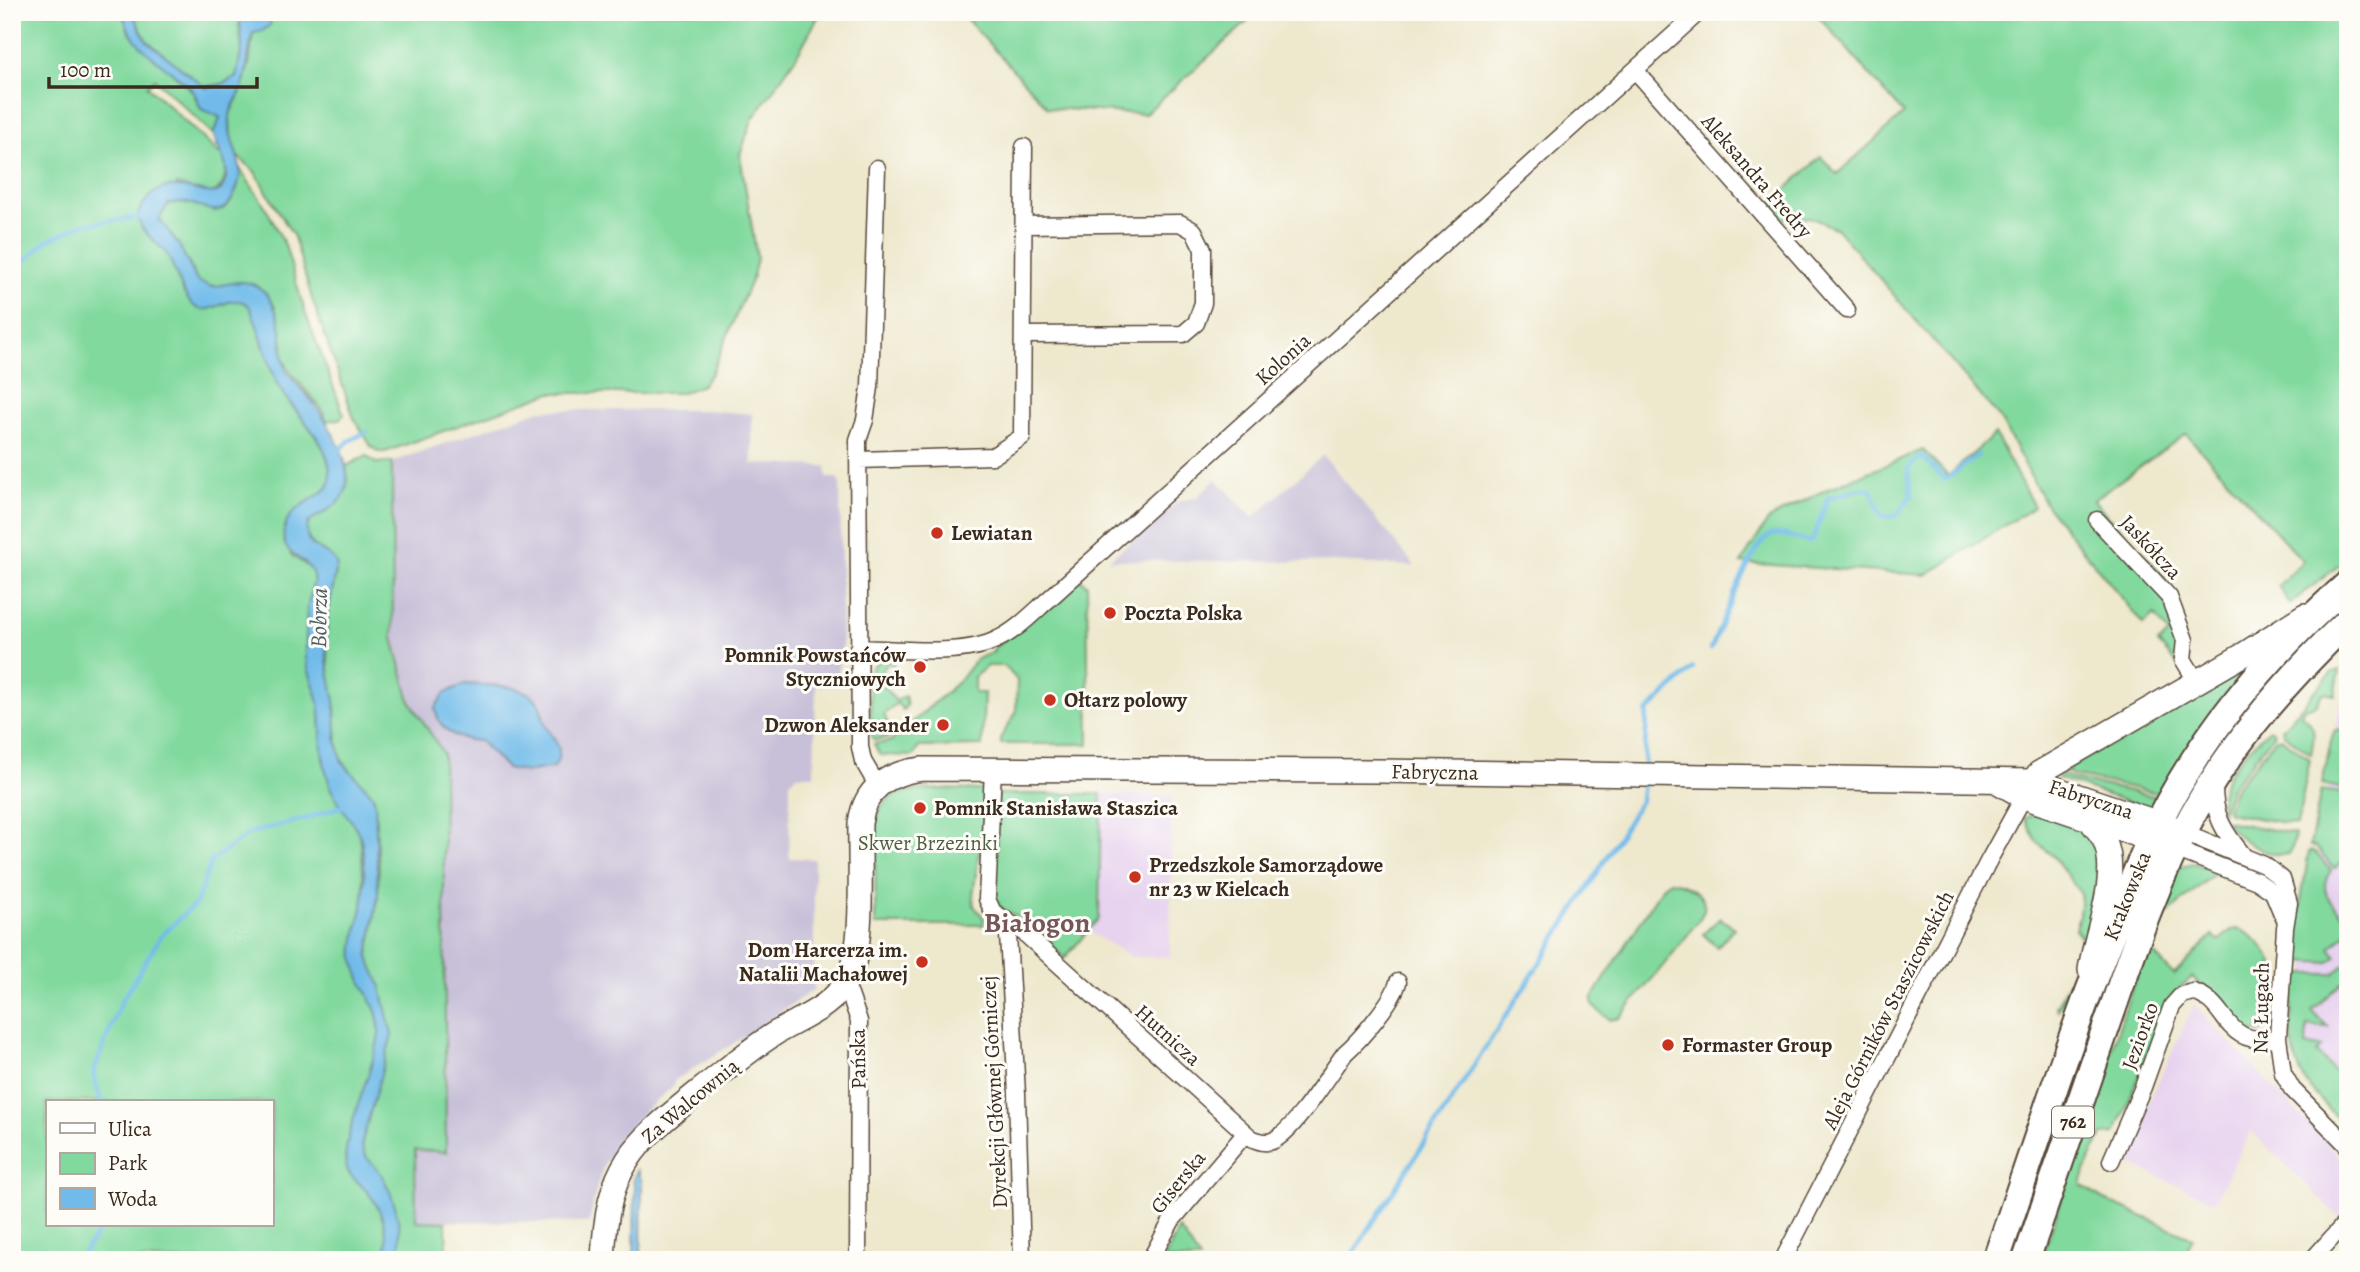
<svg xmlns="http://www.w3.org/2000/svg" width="2360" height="1272" viewBox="0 0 2360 1272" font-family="Alegreya,serif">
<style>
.built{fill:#e7d2ef}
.industrial{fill:#c8bfd8}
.green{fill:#81d99e;stroke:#5e825e;stroke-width:2;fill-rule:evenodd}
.water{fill:#70bbea;stroke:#567284;stroke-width:2}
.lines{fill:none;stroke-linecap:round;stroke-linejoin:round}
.stream{stroke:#70bbea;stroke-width:4.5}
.street-casing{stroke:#564638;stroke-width:19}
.secondary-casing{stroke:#564638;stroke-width:26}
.primary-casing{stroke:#564638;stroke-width:30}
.street{stroke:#fff;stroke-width:16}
.secondary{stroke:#fff;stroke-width:23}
.primary{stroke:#fff;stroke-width:26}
.poi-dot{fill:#c8321e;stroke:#fdfcf7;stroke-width:2.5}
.labels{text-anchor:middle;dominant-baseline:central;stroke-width:6;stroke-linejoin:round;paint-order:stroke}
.shield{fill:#fdfcf7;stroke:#75695f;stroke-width:2}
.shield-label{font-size:19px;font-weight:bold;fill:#3b2a1e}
.street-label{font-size:21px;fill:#3b2a1e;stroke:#fdfcf7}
.poi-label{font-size:21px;font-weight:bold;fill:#3b2a1e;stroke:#fdfcf7;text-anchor:start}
.park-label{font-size:21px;fill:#505f44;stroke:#fdfcf7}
.water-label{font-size:23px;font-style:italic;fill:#4e5d65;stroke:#fdfcf7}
.district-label{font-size:28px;font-weight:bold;fill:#75575b;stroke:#fdfcf7}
</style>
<rect width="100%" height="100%" fill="#fdfcf7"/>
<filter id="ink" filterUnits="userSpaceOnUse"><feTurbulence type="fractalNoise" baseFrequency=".0143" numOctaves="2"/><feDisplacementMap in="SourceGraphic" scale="14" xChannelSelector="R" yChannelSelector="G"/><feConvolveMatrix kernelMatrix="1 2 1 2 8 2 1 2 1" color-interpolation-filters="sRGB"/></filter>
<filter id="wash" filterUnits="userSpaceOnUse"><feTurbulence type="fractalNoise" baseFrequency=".00686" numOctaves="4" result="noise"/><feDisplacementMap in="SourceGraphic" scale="28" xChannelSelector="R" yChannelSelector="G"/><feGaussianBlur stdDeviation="1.57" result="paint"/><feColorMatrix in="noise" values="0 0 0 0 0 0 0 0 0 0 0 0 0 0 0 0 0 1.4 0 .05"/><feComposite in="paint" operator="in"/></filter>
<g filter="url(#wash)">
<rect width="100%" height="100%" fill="#eee8cd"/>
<!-- built -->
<path class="built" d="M 2348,672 L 2348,1110 L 2295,1054 L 2338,717 Z
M 1101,794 L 1172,796 L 1170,957 L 1132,957 L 1088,931 L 1099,918 Z
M 2194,1005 L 2348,1165 L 2348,1201 L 2339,1217 L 2251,1131 L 2214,1202 L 2122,1160 Z"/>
<!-- industrial -->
<path class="industrial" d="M 540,410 L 706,410 L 752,414 L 752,464 L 826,466 L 827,478 L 837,478 L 840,483 L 842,653 L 839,653 L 839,684 L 816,685 L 814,775 L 797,775 L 790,782 L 789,858 L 814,859 L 814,989 L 747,1035 L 675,1080 L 674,1085 L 637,1118 L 605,1163 L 597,1185 L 589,1223 L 416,1221 L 415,1150 L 446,1151 L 443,753 L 410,701 L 393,638 L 392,462 Z
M 1323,455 L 1415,566 L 1333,562 L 1109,560 L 1179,501 L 1197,497 L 1216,479 L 1253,518 Z"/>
<!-- green -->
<path class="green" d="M 12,12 L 122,12 L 129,32 L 192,91 L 201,109 L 220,117 L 215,136 L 155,79 L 147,86 L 225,159 C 226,165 226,170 225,176 C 220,204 196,190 177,185 L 142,229 C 152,237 161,245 168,256 C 177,271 181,298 196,307 C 211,316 232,292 248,304 C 254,309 270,371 277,384 C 294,416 338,446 329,486 C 319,498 285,510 285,528 C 285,536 289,547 291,555 L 310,568 L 313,573 L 314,582 L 307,610 L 307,665 L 319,701 L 323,758 L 331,790 L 358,830 L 361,842 L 364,890 L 362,907 L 368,957 L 378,895 L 379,866 L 374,798 L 359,782 L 339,756 L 326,642 L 328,614 L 336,573 L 328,554 C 312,547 296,532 315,517 C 319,514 326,512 329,508 C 337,499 341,483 347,472 L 346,466 L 366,456 L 376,463 L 392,462 L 393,638 L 410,701 L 443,753 L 446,1152 L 415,1150 L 416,1221 L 446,1222 L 447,1260 L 12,1260 ZM 47,1102 L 271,1102 L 271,1225 L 47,1225 Z
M 132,12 L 254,12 L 239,24 L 242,48 L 236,77 L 222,84 L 203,87 L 146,40 Z
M 271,12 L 821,12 L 796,57 L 752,120 L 740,155 L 757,258 L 753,276 L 711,374 L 702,385 L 682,393 L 550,393 L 385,452 L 378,452 L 371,446 L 354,418 L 312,299 L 294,237 L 255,172 L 234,153 L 231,144 L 230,114 L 240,93 L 249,65 L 253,33 L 262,31 Z
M 960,12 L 1258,12 L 1145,114 L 1048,108 Z
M 1815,12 L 2348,12 L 2348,558 L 2290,604 L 2278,586 L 2303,561 L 2186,434 L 2093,500 L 2164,576 L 2172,589 L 2166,594 L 2181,634 L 2179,666 L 2158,643 L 2169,634 L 2155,615 L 2143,624 L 2046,505 L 1999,417 L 1837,229 L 1810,217 L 1774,219 L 1769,211 L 1773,201 L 1821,157 L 1837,174 L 1904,114 Z
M 240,169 L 265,206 L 285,245 L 305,312 L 344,415 L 339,419 L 327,421 L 321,408 L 292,374 L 283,359 L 283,344 L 274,305 L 217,286 L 206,286 L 197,281 L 189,263 L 159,219 L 168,204 C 185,199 198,205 215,211 L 239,179 Z
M 1995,434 L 2034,507 L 1926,575 L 1741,563 L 1769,519 L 1825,490 L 1923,450 L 1948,476 Z
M 1081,579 L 1087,585 L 1089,744 L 1001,744 L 1001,737 L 1016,713 L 1017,680 L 1005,666 L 987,666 L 974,677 L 974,693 L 984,693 L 982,746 L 919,747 L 913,756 L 880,755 L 874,744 L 891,741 L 958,682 L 976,659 L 994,652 L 993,649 Z
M 2261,654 L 2162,794 L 2073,775 L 2066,771 L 2116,737 Z
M 892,659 L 894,667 L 890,662 L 882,669 L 888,679 L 882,685 L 896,701 L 905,696 L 907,705 L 903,710 L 897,703 L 884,714 L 888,724 L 884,731 L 889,737 L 875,740 L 872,738 L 869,678 L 872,668 L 877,662 Z
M 2340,670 L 2335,695 L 2323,693 L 2316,705 L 2304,708 L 2301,715 C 2318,725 2314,737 2311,754 L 2284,734 L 2282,729 L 2332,672 Z
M 2270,729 L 2275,733 L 2231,788 L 2222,812 C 2213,780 2248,748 2270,729 Z
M 2335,730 L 2348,731 L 2348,790 L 2322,784 L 2332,737 Z
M 2276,738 L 2281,738 L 2310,759 L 2297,825 L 2229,813 L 2227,810 L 2234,790 Z
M 2061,774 L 2073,779 L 2162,798 L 2155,811 L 2057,778 Z
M 984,790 L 986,802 L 973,895 L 974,906 L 984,918 L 983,925 L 875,925 L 876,824 C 878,815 880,806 887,800 C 902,785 962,790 984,790 Z
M 2321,790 L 2348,794 L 2348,856 L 2334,869 L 2316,847 L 2310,846 Z
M 998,794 L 1101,794 L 1099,918 L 1065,958 L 1021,919 L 1000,907 L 995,899 Z
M 2043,813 L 2089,830 L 2105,865 L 2086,955 L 2058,1010 L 2056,1007 L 2077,965 L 2085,941 L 2075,929 L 2079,915 L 2081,894 L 2053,856 L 2037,842 L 2024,818 Z
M 2225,821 L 2295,834 L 2293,846 L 2288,854 C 2266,859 2237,837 2225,821 Z
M 2309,851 L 2315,852 L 2331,871 C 2315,891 2334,905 2348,919 L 2348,937 L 2345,934 L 2330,948 L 2337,956 L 2328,963 L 2299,961 L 2295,959 L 2299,913 Z
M 2194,863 L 2216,872 L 2158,922 L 2151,951 L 2174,975 L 2213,935 L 2219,941 C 2224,937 2229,929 2236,929 C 2251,931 2271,952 2274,967 C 2276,983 2276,1024 2260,1033 L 2244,1029 L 2192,977 L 2173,994 L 2115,1134 L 2102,1135 L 2086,1168 L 2081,1185 L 2102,1199 L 2193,1238 L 2182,1260 L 2041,1260 L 2154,923 L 2180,866 Z
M 1670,881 C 1684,882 1707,894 1704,910 C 1702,918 1693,926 1689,933 C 1667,962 1643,990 1619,1018 L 1610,1020 L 1593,1006 L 1592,999 L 1663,886 Z
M 1720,918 L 1734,928 L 1717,947 L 1703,934 Z
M 2348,962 L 2348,977 L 2312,1011 L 2328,1027 L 2307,1026 L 2306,1045 L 2322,1047 L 2317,1053 L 2348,1086 L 2348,1120 L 2339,1120 C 2328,1108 2315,1096 2306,1082 C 2285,1050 2292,1011 2294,974 L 2333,974 Z
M 2108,977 L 2098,1016 L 2016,1260 L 2006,1260 Z
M 1179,1228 L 1200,1260 L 1164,1260 Z"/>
<!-- water -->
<path class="water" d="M 122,12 L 132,12 L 146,40 L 206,88 L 222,84 L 236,77 L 242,48 L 240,21 L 250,17 L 254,12 L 271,12 L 270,25 L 262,31 L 253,33 C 247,52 249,72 241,91 C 237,100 231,106 230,116 C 228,140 237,148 240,168 C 241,181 233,206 220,210 C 207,214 192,197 168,204 L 159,219 L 179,245 L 197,281 L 212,287 C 224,285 236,280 249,283 C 272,289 281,319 282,340 C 283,350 282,362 287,371 C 296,385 309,395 318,409 C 332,430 359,473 342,498 C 335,509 318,514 308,523 C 302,554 327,545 337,565 L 328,614 L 326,642 L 327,661 L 335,701 L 336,737 L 342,762 L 372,794 L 375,802 L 378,895 L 368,957 L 380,984 L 392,1035 L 362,1142 C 362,1159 373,1161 381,1174 C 396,1200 404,1231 398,1260 L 385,1260 C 390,1229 382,1205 359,1183 C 354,1178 348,1175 346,1167 C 340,1138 375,1068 379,1034 C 382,1006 357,985 354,959 C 352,941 359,924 362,907 C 365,887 365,863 362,843 C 359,829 349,819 341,807 C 331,792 326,775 323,757 C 320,740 322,722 319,704 C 316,685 304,668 306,648 C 306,633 305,615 309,601 C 310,592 316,584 313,575 C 308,555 274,557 286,524 C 292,505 317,500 329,486 C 338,446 295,416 278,385 C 269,370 255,311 248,305 C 233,292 212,315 197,308 C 182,300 176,267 166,253 C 157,241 139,232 138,216 C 138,210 142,206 145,202 C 169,167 212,205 222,188 C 236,165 212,146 214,132 C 216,126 219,124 220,117 L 201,109 C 198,103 197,96 192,90 C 164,60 135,56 122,12 Z
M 465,684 C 486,686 524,682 538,702 C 543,710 542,720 547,728 C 556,742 565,750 554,767 L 526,772 L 507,768 L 480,741 C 459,740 439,732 435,708 L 445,693 Z
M 637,1170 L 642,1182 L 641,1260 L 634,1260 L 635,1186 L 633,1180 Z"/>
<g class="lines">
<!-- stream -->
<path class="stream" d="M 12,272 L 47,241 L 83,224 L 142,217
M 339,451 L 349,441 L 366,432
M 1711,649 C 1719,629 1753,541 1771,535 C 1781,531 1799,540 1809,542 L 1813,539 L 1828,498 L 1860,489 L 1871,489 L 1882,517 L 1896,516 L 1911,496 L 1908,468 L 1919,458 L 1924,458 L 1945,480 L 1978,455
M 1644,769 L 1647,712 L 1693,668
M 101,1102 L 93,1073 L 121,1002 L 161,936 L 196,903 L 212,860 L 250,833 L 304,819 L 346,805
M 78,1260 L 103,1225
M 1349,1260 L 1588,888 L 1641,800 L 1643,782"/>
</g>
</g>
<g filter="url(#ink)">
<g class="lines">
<defs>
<path id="street" d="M 1635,70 L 1847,310
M 877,168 L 870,387 L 865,420 L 858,440 L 860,747 L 863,761 L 877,785
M 1023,335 L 1183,334 L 1196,323 L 1203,303 L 1203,249 L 1194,231 L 1180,223 L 1024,225
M 858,460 L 993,456 L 1022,437 L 1024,147
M 2097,520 L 2169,597 L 2185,640 L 2183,659 L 2197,682
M 858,648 C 897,649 964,657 998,639 C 1017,630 1033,613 1049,599 L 1699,12
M 993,770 L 987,899 L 993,912 L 1022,931 L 1251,1138 C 1258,1141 1265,1144 1272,1141 C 1293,1133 1330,1073 1345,1053 C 1360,1040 1394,1000 1398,982
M 2214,784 C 2213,815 2224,832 2243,855
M 2183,832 L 2264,865 L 2282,879 L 2289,903 L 2285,928 L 2278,1038 L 2283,1073 L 2292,1089 L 2348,1146
M 2175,849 L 2257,881 L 2273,892 L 2283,916
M 1010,924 L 1008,935 L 1017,1094 L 1022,1260
M 843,988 L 850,995 L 859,1021 L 858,1260
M 2111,1161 L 2143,1087 L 2172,1006 L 2182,995 L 2193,992 C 2231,1003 2220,1048 2278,1038
M 1150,1260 L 1172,1220 L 1245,1134
M 1783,1260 L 1989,860 L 2028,789
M 2312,1260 L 2348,1220"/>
<path id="secondary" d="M 1996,781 L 2024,797 L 2166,845
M 2033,781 L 2039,773 L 2243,655 L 2305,615
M 2090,970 C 2095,934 2120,877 2105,842 C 2102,834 2095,827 2090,820
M 603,1260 C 607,1165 632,1145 702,1089 C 726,1070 749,1050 774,1034 C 801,1018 835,1006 849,977 C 865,945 859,861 860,823 C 865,788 888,773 922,769 L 1379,771 L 2033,781 L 2174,828"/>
<path id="primary" d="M 1996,1260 C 2035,1146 2071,1032 2117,920 C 2133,880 2149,838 2170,800 C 2215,718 2279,645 2348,584
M 2026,1260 C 2053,1181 2080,1103 2107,1025 C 2132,953 2156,880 2193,814 C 2233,742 2288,678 2348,621"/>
</defs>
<!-- street casing -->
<use href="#street" class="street-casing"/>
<!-- secondary casing -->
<use href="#secondary" class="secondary-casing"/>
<!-- primary casing -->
<use href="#primary" class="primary-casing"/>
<!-- street -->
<use href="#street" class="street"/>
<!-- secondary -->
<use href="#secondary" class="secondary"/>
<!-- primary -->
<use href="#primary" class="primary"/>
</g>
</g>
<!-- markers -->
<g class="poi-dot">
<circle cx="937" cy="533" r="7"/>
<circle cx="1110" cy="613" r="7"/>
<circle cx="920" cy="667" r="7"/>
<circle cx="1050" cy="700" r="7"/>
<circle cx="943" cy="725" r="7"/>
<circle cx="920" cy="808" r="7"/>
<circle cx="1135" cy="877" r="7"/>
<circle cx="922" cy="962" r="7"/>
<circle cx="1668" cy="1045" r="7"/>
</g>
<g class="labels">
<!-- shield labels -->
<rect class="shield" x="2052" y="1106.5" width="42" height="31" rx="5"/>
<g class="shield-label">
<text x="2073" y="1122">762</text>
</g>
<!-- street labels -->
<g class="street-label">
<text transform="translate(1757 176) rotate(49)">Aleksandra Fredry</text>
<text transform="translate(1283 359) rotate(-42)">Kolonia</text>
<text transform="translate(2151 547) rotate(47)">Jaskółcza</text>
<text transform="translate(1435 772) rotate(1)">Fabryczna</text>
<text transform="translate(2091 799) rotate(18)">Fabryczna</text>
<text transform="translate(2127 896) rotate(-68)">Krakowska</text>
<text transform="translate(2261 1008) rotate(-89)">Na Ługach</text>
<text transform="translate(1888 1010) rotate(-63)">Aleja Górników Staszicowskich</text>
<text transform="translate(1168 1035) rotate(42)">Hutnicza</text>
<text transform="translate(2140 1036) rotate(-70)">Jeziorko</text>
<text transform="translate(858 1059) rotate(-91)">Pańska</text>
<text transform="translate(994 1092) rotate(-93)">Dyrekcji Głównej Górniczej</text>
<text transform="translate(690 1101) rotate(-40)">Za Walcownią</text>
<text transform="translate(1178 1182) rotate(-51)">Giserska</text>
</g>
<!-- poi labels -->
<g class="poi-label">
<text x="951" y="533">Lewiatan</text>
<text x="1124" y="613">Poczta Polska</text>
<text x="906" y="655" text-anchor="end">Pomnik Powstańców<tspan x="906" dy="24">Styczniowych</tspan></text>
<text x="1064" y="700">Ołtarz polowy</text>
<text x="929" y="725" text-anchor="end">Dzwon Aleksander</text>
<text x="934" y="808">Pomnik Stanisława Staszica</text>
<text x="1149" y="865">Przedszkole Samorządowe<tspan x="1149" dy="24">nr 23 w Kielcach</tspan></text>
<text x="908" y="950" text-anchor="end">Dom Harcerza im.<tspan x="908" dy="24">Natalii Machałowej</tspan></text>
<text x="1682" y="1045">Formaster Group</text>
</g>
<!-- park labels -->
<g class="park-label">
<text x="928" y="843">Skwer Brzezinki</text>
</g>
<!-- water labels -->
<g class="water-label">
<text transform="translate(319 618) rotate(-89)">Bobrza</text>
</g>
<!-- district labels -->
<g class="district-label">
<text x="1037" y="923">Białogon</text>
</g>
</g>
<!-- margin -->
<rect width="2360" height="1272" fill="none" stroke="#fdfcf7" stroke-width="42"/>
<!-- legend -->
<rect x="46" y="1100" width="228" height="126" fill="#fdfcf7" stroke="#afa8a0" stroke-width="2"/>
<rect x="60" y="1123" width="35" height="10" fill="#ffffff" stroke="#afa8a0" stroke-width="2"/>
<text x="108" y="1136" font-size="21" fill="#3b2a1e">Ulica</text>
<rect x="60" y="1153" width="35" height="21" fill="#81d99e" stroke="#afa8a0" stroke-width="2"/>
<text x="108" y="1170" font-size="21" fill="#3b2a1e">Park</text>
<rect x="60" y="1188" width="35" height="21" fill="#70bbea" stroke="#afa8a0" stroke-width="2"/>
<text x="108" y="1206" font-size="21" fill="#3b2a1e">Woda</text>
<!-- scale -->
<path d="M49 77v10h208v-10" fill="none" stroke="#3b2a1e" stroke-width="3.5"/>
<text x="60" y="77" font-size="21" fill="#3b2a1e" stroke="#fdfcf7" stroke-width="5" paint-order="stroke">100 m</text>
</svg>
